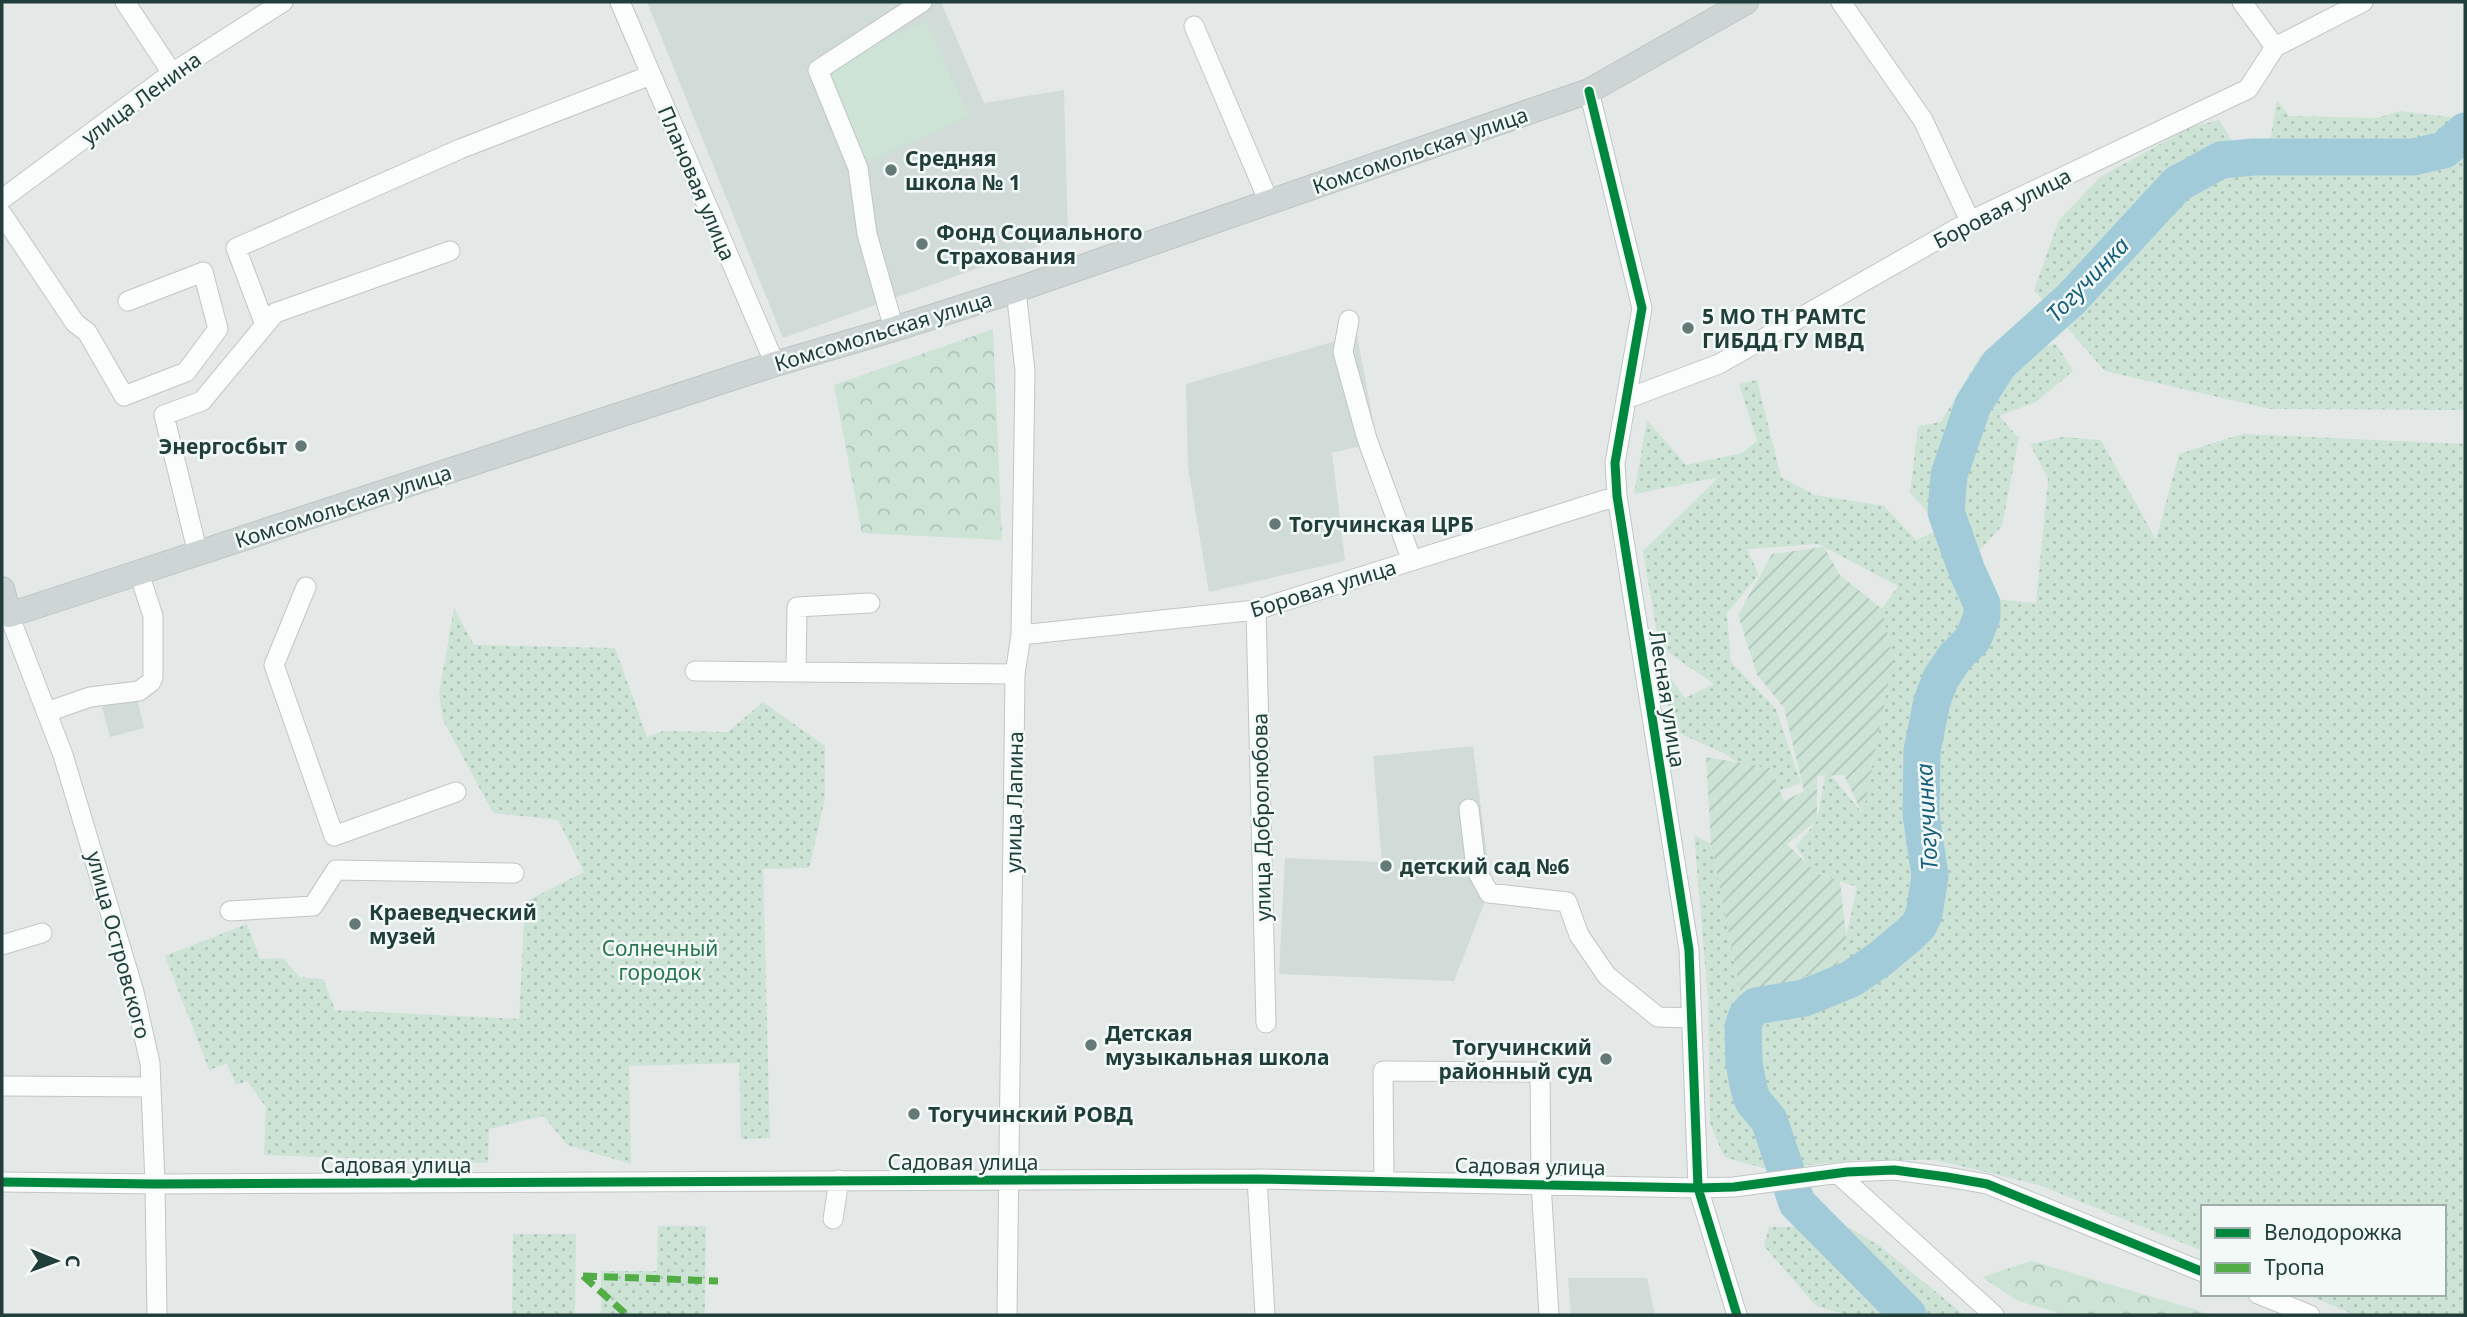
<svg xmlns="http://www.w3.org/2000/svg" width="2467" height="1317" viewBox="0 0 2467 1317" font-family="'Noto Sans',sans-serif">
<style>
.built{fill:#d1dbd8}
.grass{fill:url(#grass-dots)}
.forest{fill:url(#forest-crowns)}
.garden{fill:url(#garden-furrows)}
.pitch{fill:#cce3d6}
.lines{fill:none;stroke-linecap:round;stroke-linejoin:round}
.river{stroke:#a2cbda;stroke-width:37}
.minor-casing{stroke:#c1c6c5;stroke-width:21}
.major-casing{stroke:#bcc5c4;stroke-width:26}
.minor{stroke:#fbfcfc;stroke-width:19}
.major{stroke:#cdd6d4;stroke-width:24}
.quiet{stroke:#52ad46;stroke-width:7;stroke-dasharray:14 7;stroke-linecap:butt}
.cycleway-casing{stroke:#f2f9f6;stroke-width:13}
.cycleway{stroke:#00873e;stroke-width:9}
.poi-dot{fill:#657a77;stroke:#f2f9f6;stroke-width:2.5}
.labels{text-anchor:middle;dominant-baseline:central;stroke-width:5;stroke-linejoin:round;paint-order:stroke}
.street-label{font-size:21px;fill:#203e3a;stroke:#f2f9f6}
.poi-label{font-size:21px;font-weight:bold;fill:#203e3a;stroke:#f2f9f6;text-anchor:start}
.park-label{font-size:21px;fill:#297651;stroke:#f2f9f6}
.water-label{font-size:23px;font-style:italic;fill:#185f7c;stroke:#f2f9f6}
</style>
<defs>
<pattern id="grass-dots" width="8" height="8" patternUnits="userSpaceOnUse" patternTransform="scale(1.75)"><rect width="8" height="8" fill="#cce3d6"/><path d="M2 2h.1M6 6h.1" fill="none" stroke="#afc4b8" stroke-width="1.8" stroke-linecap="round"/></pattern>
<pattern id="forest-crowns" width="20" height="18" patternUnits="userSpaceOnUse" patternTransform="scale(1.75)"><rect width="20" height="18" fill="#cce3d6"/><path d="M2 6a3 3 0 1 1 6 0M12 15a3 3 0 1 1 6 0" fill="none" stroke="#afc4b8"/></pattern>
<pattern id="garden-furrows" width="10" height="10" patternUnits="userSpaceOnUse" patternTransform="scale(1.75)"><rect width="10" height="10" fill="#cce3d6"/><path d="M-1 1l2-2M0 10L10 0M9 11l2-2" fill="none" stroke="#afc4b8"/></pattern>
</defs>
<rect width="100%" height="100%" fill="#e4e9e8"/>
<!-- built -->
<path class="built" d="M 647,2 L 941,2 L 984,103 L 1064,90 L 1068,236 L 783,338 Z
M 1357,335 L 1377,442 L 1332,453 L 1345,561 L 1209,592 L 1188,467 L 1186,384 Z
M 137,698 L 144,728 L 110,737 L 102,707 Z
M 1473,746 L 1491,886 L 1454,981 L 1279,974 L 1285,858 L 1382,862 L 1373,756 Z
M 1568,1278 L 1647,1278 L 1655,1315 L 1571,1315 Z"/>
<!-- grass -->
<path class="grass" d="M 2277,100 L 2289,116 L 2377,118 L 2400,111 L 2457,118 L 2465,117 L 2465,410 L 2270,409 L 2105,371 L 2034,290 L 2059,220 L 2100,177 L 2191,127 L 2219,120 L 2237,149 L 2270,141 Z
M 2056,344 L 2073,371 L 2036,402 L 1999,416 L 2019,438 L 2002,526 L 1974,556 L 1994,599 L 2036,603 L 2048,479 L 2030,444 L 2063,437 L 2101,440 L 2156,540 L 2179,454 L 2242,434 L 2465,444 L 2465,1315 L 2355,1315 L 2305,1294 L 2444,1294 L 2444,1207 L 2203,1207 L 2203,1251 L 2039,1185 L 1936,1160 L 1859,1160 L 1767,1169 L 1724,1157 L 1710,1123 L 1708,999 L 1694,835 L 1711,844 L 1743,1004 L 1846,937 L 1857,887 L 1811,871 L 1796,846 L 1817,821 L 1826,769 L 1863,814 L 1868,628 L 1898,586 L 1818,544 L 1747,549 L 1759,575 L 1727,613 L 1731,662 L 1776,709 L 1801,783 L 1779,791 L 1725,754 L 1673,730 L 1660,664 L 1685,698 L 1714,684 L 1659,646 L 1643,551 L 1719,477 L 1634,494 L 1647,420 L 1686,465 L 1742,453 L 1757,441 L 1739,384 L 1757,380 L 1781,477 L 1815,495 L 1884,506 L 1916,540 L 1943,528 L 1910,493 L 1918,426 L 1941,422 L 1981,355 Z
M 454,608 L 474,645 L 615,648 L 647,737 L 663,731 L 728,732 L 763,702 L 825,746 L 825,799 L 809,868 L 763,869 L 770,1138 L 741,1139 L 739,1063 L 629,1066 L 631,1164 L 567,1145 L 544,1116 L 489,1129 L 488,1163 L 264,1155 L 266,1107 L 247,1081 L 236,1085 L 227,1063 L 209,1070 L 165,956 L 247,924 L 260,959 L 283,958 L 299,977 L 323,979 L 335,1010 L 519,1019 L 525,902 L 584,872 L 558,820 L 493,813 L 443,720 L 439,694 Z
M 658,1226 L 706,1226 L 705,1315 L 601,1315 L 601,1271 L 657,1271 Z
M 1846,1226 L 1880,1246 L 1964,1315 L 1847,1315 L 1816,1306 L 1764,1246 L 1769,1227 Z
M 513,1234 L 576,1234 L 575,1315 L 512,1315 Z"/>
<!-- forest -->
<path class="forest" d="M 993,329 L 1002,540 L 862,533 L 834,385 Z
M 2031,1261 L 2214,1315 L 2066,1315 L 2018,1301 L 1982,1277 Z"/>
<!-- garden -->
<path class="garden" d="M 1824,547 L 1840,575 L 1882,609 L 1893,659 L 1863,815 L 1844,775 L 1817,776 L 1817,821 L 1787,844 L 1816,873 L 1840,881 L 1846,937 L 1835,971 L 1803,977 L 1743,1004 L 1711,844 L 1706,757 L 1770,768 L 1784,801 L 1804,791 L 1784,708 L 1757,675 L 1738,615 L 1772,554 Z"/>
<!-- pitch -->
<path class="pitch" d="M 926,21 L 969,116 L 867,162 L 824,67 Z"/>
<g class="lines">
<!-- river -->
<path class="river" d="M 1908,1315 L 1797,1203 L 1769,1120 L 1753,1101 L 1749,1089 L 1744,1063 L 1743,1027 L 1747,1015 L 1756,1006 L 1804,998 L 1851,979 L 1880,959 L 1910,934 L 1919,925 L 1924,914 L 1930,876 L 1921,814 L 1922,751 L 1932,701 L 1941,678 L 1955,657 L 1973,639 L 1982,616 L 1982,604 L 1967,571 L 1946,512 L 1949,475 L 1973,405 L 1999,364 L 2072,298 L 2177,184 L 2221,160 L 2254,157 L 2413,157 L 2444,150 L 2465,131"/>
<defs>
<path id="minor" d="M 125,2 L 172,73
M 620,2 L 775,364
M 1841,2 L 1923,120 L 1970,221
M 2242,2 L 2275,47
M 1194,26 L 1269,202
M 1589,91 L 1642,308 L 1615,463 L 1617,496 L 1689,950 L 1698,1188 L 1737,1315
M 2,199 L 172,73 L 283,2
M 2,214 L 75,323 L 87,332 L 124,396 L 186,372 L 218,329 L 203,272 L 128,301
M 1349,320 L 1343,352 L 1367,439 L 1412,561
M 265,325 L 236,248 L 460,149 L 651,75
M 894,329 L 867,234 L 858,168 L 818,70 L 922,2
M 1626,399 L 1719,364 L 1970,221 L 2248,89 L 2275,47 L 2363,2
M 198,554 L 164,415 L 202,401 L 275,313 L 450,251
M 306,587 L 274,665 L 334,836 L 456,792
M 870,603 L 797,607 L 796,672 L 1015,674
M 1256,610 L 1266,1023
M 2,617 L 9,615 L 63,755 L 134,992 L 150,1063 L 155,1184 L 157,1315
M 1021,635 L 1256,610 L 1617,496
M 695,671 L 796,672
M 47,712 L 90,697 L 139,691 L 151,682 L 153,677 L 153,616 L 139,573
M 1469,809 L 1476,869 L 1489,893 L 1567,902 L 1579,935 L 1607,976 L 1658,1017 L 1692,1018
M 230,911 L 313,906 L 336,870 L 514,873
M 2,945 L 42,933
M 2,1086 L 151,1087
M 1837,1173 L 1994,1315
M 1257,1179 L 1265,1315
M 1384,1181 L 1383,1071 L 1540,1072 L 1541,1183 L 1549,1315
M 2,1182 L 155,1184 L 1257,1179 L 1698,1188 L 1734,1187 L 1847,1172 L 1894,1170 L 1947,1177 L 1987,1184 L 2203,1272
M 833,1219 L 839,1180
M 2258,1294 L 2310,1315
M 1007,1315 L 1015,674 L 1021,635 L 1025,371 L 1016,290"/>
<path id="major" d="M 2,589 L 9,615 L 775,364 L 894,329 L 1016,290 L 1589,91 L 1746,2"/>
</defs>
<!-- minor casing -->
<use href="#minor" class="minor-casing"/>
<!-- major casing -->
<use href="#major" class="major-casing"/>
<!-- minor -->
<use href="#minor" class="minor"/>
<!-- major -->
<use href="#major" class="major"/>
<!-- quiet -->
<path class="quiet" d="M 583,1276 L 718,1281
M 583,1276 L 627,1315"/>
<defs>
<path id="cycleway" d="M 1589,91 L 1642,308 L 1615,463 L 1617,496 L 1689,950 L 1698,1188 L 1737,1315
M 2,1182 L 155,1184 L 1257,1179 L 1698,1188 L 1734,1187 L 1847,1172 L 1894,1170 L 1947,1177 L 1987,1184 L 2203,1272"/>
</defs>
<!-- cycleway casing -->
<use href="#cycleway" class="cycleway-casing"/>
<!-- cycleway -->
<use href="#cycleway" class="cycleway"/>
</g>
<!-- markers -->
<g class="poi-dot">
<circle cx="891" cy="170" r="7"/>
<circle cx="922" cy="244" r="7"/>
<circle cx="1688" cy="328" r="7"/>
<circle cx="301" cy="446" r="7"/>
<circle cx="1275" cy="524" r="7"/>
<circle cx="1386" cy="866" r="7"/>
<circle cx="355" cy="924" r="7"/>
<circle cx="1091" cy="1045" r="7"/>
<circle cx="1606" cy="1059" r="7"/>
<circle cx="914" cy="1114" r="7"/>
</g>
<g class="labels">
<!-- street labels -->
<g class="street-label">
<text transform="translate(141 98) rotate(-36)">улица Ленина</text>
<text transform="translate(1420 150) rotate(-19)">Комсомольская улица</text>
<text transform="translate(697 183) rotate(67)">Плановая улица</text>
<text transform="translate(2002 208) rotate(-27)">Боровая улица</text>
<text transform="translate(883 331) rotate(-17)">Комсомольская улица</text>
<text transform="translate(343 506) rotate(-18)">Комсомольская улица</text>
<text transform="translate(1323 588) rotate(-17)">Боровая улица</text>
<text transform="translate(1668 699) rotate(81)">Лесная улица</text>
<text transform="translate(1014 802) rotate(-89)">улица Лапина</text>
<text transform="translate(1261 817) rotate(-91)">улица Добролюбова</text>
<text transform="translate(119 945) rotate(75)">улица Островского</text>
<text x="963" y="1162">Садовая улица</text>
<text x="396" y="1165">Садовая улица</text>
<text transform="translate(1530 1166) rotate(1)">Садовая улица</text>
</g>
<!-- poi labels -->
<g class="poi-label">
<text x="905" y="158">Средняя<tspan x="905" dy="24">школа № 1</tspan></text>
<text x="936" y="232">Фонд Социального<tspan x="936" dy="24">Страхования</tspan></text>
<text x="1702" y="316">5 МО ТН РАМТС<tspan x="1702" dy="24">ГИБДД ГУ МВД</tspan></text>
<text x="287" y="446" text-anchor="end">Энергосбыт</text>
<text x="1289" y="524">Тогучинская ЦРБ</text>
<text x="1400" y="866">детский сад №6</text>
<text x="369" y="912">Краеведческий<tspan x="369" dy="24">музей</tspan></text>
<text x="1105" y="1033">Детская<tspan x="1105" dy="24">музыкальная школа</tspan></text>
<text x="1592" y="1047" text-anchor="end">Тогучинский<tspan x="1592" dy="24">районный суд</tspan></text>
<text x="928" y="1114">Тогучинский РОВД</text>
</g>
<!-- park labels -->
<g class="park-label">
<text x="660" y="948">Солнечный<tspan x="660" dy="24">городок</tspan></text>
</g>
<!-- water labels -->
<g class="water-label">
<text transform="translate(2087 279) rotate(-46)">Тогучинка</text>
<text transform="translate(1926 817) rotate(-93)">Тогучинка</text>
</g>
</g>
<!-- border -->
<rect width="2467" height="1317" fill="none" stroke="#203e3a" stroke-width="7"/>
<!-- legend -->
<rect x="2201" y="1205" width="245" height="91" fill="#f2f9f6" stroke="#9eaeab" stroke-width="2"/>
<rect x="2215" y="1228" width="35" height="10" fill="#00873e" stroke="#9eaeab" stroke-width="2"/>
<text x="2264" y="1240" font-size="21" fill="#203e3a">Велодорожка</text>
<rect x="2215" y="1263" width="35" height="10" fill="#52ad46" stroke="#9eaeab" stroke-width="2"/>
<text x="2264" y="1275" font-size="21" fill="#203e3a">Тропа</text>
<!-- north arrow -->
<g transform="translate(56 1261) rotate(91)" stroke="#f2f9f6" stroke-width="5" paint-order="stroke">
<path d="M0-5L12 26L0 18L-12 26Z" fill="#203e3a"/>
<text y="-10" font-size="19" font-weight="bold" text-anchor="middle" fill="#203e3a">С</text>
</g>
</svg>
